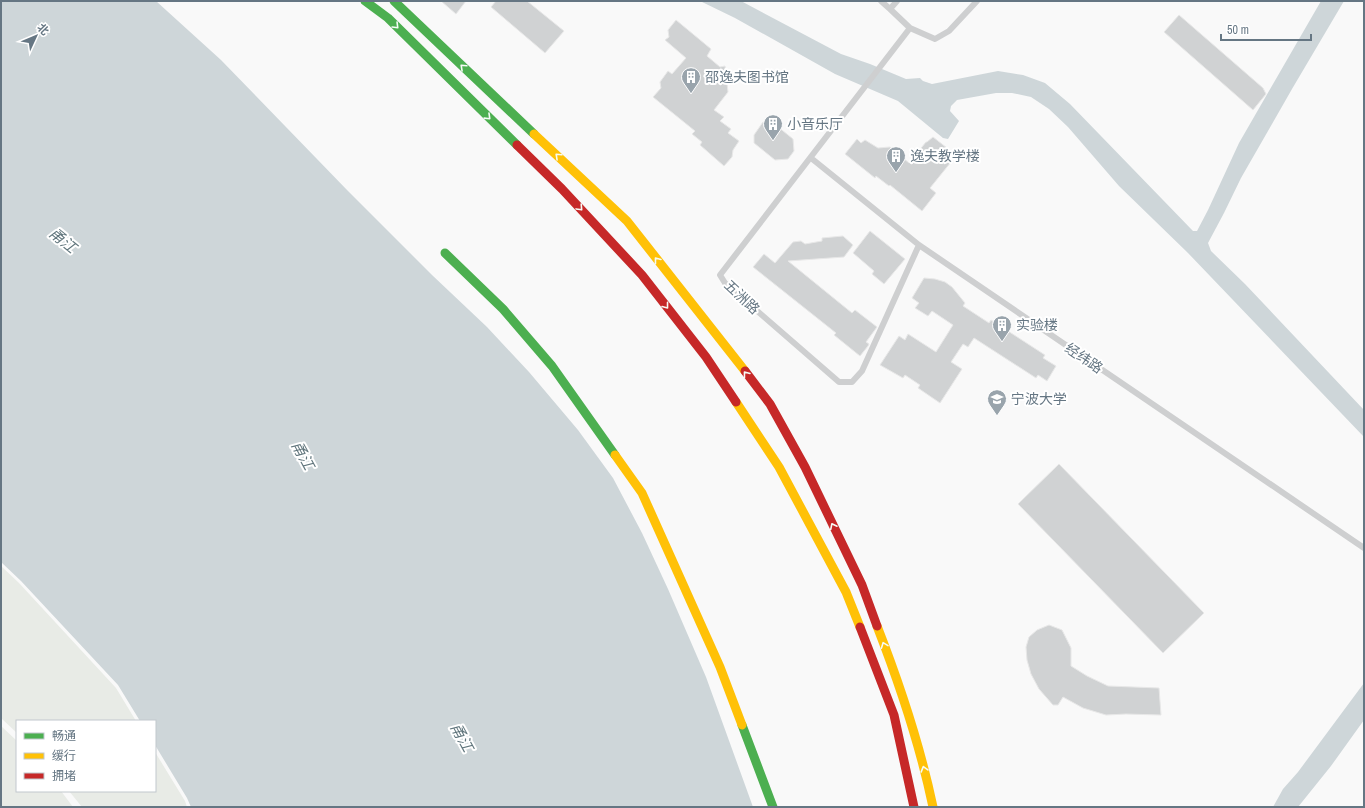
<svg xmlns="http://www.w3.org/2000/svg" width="1365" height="808" viewBox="0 0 1365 808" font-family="'Archivo Narrow','Noto Sans SC',sans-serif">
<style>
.green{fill:#e8ebe6}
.water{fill:#ced6d9}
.building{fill:#d0d2d3;stroke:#e8e8e8}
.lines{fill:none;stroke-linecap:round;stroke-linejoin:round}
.lane{stroke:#cecfd0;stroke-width:6}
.fast{stroke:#4caf50;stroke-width:9}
.slow{stroke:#ffc107;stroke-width:9}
.jam{stroke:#c62828;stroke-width:9}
.oneway{stroke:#f6fbf6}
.labels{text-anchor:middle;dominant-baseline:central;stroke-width:4;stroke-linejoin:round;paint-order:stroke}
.poi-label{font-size:14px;fill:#657683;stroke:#fff;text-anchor:start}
.street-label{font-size:14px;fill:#657683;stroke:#fff}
.water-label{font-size:15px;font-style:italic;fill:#60757c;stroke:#fff}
</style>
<rect width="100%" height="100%" fill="#f9f9f9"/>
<!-- green -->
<path class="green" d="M 1,566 L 19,583 L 116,688 L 136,721 L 17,721 L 17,733 L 1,718 Z
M 1,726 L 17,741 L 17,791 L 61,791 L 73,807 L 1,807 Z
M 155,752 L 185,801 L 187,807 L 82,807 L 69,791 L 155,791 Z"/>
<!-- water -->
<path class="water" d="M 1,1 L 156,1 L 221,60 L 348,191 L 432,275 L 487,327 L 529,372 L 578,430 L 613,478 L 642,533 L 668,589 L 706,677 L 753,807 L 191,807 L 187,798 L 155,745 L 155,721 L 140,721 L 118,685 L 21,581 L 1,562 Z
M 700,1 L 741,1 L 841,54 L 870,64 L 906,79 L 920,78 L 923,81 L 932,84 L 998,71 L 1023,75 L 1045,83 L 1070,104 L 1193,231 L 1197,231 L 1208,210 L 1239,143 L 1321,1 L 1344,1 L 1292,89 L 1241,178 L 1224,213 L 1208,243 L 1211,251 L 1245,284 L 1364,410 L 1364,437 L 1188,253 L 1119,186 L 1068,127 L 1049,109 L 1031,97 L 1012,93 L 996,93 L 957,100 L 951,106 L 950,111 L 959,121 L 948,139 L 943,138 L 898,101 L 835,74 L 735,18 Z
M 1364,683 L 1364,720 L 1331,766 L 1298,807 L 1273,807 L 1283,789 L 1298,772 Z"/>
<!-- building -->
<path class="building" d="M 441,1 L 466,1 L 456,14 Z
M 496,1 L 527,1 L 564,31 L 545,53 L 491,7 Z
M 1179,15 L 1263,88 L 1266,94 L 1253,110 L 1164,32 Z
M 676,20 L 711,49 L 707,56 L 720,67 L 725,66 L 728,92 L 714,110 L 724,117 L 720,121 L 731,129 L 728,133 L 739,141 L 733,150 L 732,157 L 724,166 L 700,145 L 702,142 L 692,134 L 695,131 L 653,97 L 661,88 L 660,82 L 668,71 L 672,74 L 686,58 L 665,40 L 669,37 L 668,30 Z
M 763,122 L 772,122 L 793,139 L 794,151 L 788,159 L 775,160 L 754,143 L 754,135 Z
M 933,137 L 947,148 L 942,154 L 951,162 L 930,188 L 936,193 L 922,211 L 890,185 L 889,186 L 876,176 L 875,178 L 845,154 L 857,139 L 861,143 L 865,140 L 878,148 L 890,147 L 909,163 L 926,142 L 927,142 Z
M 870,231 L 905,259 L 884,284 L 872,274 L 874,271 L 853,253 Z
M 843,236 L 853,245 L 844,257 L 788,261 L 852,313 L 855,310 L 877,327 L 866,342 L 869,344 L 868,346 L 860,356 L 834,335 L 836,333 L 753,267 L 764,254 L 775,263 L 793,242 L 801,241 L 805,244 L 822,241 L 822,238 Z
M 924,278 L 935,279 L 945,282 L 952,287 L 965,303 L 963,306 L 989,323 L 991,320 L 1045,355 L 1043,358 L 1056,366 L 1047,381 L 1038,375 L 1036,378 L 974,338 L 968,347 L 963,344 L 951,362 L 962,369 L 940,403 L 918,388 L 920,385 L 905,375 L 903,378 L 880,365 L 899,336 L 905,340 L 908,334 L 936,352 L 953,325 L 932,311 L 928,316 L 915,308 L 919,303 L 912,298 Z
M 1059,464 L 1204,613 L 1163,653 L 1018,504 Z
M 1049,625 L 1062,630 L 1071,648 L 1071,666 L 1087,676 L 1108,686 L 1159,688 L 1161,715 L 1126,714 L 1106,715 L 1083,708 L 1063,697 L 1058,705 L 1053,705 L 1039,689 L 1031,674 L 1027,660 L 1026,647 L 1029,637 L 1037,630 Z"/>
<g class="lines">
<!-- lane -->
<path class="lane" d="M 881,1 L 890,9
M 897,1 L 890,9 L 910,28 L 935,39 L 949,31 L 977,1
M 910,28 L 720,275 L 725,283 L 839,382 L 852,382 L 862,371 L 919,245
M 811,158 L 919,245 L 1364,548"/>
<!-- fast -->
<path class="fast" d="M 365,1 L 388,18 L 517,145
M 394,1 L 534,134
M 445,253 L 503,309 L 552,366 L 615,455
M 742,725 L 773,807"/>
<!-- slow -->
<path class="slow" d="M 534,134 L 627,221 L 745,371
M 736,402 L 779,467 L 846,592 L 860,627
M 615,455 L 642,493 L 720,667 L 742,725
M 877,626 C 900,685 920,745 933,807"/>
<!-- jam -->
<path class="jam" d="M 517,145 L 562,189 L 642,275 L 706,357 L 736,402
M 745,371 L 770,404 L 805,467 L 862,585 L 877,626
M 860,627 L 894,715 L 914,807"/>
</g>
<!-- one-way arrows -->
<defs><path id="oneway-chevron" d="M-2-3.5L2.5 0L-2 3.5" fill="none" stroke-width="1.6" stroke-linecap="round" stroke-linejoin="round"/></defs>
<g class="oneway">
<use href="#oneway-chevron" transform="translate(396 26) rotate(45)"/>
<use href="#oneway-chevron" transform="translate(463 67) rotate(-137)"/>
<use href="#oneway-chevron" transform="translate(488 117) rotate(44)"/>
<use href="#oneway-chevron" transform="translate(558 156) rotate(-137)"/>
<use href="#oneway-chevron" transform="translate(580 208) rotate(47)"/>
<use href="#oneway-chevron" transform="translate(657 260) rotate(-128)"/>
<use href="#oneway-chevron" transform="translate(666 306) rotate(52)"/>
<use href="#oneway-chevron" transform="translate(746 374) rotate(-128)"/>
<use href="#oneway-chevron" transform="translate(833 526) rotate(-116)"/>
<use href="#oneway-chevron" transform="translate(884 645) rotate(-111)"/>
<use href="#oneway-chevron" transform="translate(924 769) rotate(-106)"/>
</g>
<!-- icons -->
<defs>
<symbol id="building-pin" viewBox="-11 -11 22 30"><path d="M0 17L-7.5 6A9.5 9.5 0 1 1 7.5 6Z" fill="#99a4ac" stroke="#fff"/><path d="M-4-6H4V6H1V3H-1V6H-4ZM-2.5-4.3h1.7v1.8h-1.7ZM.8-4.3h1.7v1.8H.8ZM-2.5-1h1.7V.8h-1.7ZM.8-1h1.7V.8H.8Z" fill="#fff"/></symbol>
<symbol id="university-pin" viewBox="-11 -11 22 30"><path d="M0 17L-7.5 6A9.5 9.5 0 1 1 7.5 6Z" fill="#99a4ac" stroke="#fff"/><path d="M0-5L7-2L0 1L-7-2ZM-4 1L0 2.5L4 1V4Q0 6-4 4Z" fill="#fff"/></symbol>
</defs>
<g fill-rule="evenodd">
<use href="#building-pin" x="680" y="66" width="22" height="30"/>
<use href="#building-pin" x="762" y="113" width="22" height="30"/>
<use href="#building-pin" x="885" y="145" width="22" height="30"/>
<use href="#building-pin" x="991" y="314" width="22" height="30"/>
<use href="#university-pin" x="986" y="388" width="22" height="30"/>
</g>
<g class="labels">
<!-- poi labels -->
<g class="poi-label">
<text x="705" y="77">邵逸夫图书馆</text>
<text x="787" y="124">小音乐厅</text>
<text x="910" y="156">逸夫教学楼</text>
<text x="1016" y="325">实验楼</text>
<text x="1011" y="399">宁波大学</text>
</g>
<!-- street labels -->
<g class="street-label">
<text transform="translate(742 297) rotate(43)">五洲路</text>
<text transform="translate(1084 358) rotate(34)">经纬路</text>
</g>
<!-- water labels -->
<g class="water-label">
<text transform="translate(63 240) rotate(39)">甬江</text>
<text transform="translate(303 455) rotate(61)">甬江</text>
<text transform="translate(462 737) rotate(61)">甬江</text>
</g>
</g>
<!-- border -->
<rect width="1365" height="808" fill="none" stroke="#657683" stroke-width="4"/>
<!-- legend -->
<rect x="16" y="720" width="140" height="72" fill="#ffffff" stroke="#c1c8cd"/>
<rect x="24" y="733" width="20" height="6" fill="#4caf50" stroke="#c1c8cd"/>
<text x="52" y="740" font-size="12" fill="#657683">畅通</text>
<rect x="24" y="753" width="20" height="6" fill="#ffc107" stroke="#c1c8cd"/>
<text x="52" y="760" font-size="12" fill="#657683">缓行</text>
<rect x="24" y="773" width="20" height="6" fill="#c62828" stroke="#c1c8cd"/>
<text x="52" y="780" font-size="12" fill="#657683">拥堵</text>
<!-- north arrow -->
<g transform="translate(36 36) rotate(46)" stroke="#ffffff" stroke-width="3" paint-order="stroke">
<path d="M0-3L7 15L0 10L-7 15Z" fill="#657683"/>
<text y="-6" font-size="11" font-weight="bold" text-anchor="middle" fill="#657683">北</text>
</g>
<!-- scale -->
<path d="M1221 34v6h90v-6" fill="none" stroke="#657683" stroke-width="2"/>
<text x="1227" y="34" font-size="12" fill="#657683" stroke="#ffffff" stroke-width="3" paint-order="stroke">50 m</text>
</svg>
